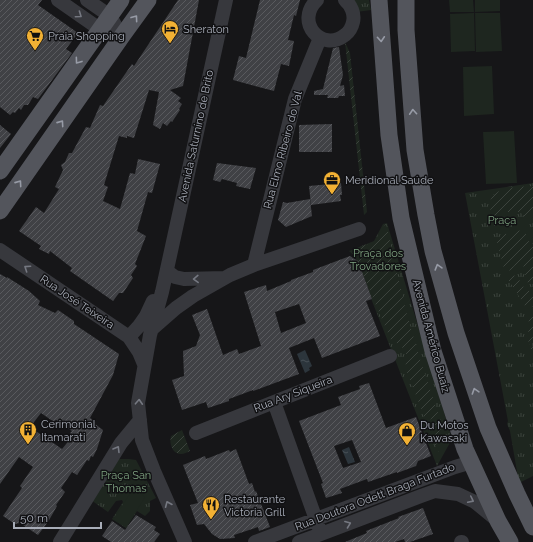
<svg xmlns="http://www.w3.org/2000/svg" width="533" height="542" viewBox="0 0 533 542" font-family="Raleway,sans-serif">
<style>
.grass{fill:url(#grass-tufts)}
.garden{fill:url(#garden-furrows)}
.pitch{fill:#1e261f}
.water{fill:url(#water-ripples)}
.building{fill:url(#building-hatch);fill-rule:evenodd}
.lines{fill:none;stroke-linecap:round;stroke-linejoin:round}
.minor{stroke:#37383d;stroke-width:14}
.major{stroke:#53555c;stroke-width:17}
.oneway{stroke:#757881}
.oneway2{stroke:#979ba6}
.labels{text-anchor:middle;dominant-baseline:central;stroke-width:3;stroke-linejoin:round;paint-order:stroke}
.poi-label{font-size:11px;fill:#a8adb8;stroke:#111113;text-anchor:start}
.street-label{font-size:11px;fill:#a8adb8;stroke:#111113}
.park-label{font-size:11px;fill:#7fa381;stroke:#111113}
</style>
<defs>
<pattern id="grass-tufts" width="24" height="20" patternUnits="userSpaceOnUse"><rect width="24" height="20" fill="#1e261f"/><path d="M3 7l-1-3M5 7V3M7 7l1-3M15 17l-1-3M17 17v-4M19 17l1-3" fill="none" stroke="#3c433d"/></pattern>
<pattern id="garden-furrows" width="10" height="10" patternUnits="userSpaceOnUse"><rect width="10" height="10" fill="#1e261f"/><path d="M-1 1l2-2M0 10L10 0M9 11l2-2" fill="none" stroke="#3c433d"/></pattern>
<pattern id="water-ripples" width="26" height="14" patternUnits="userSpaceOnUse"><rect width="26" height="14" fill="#2c353c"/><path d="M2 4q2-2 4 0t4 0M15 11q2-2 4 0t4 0" fill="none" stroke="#485056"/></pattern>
<pattern id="building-hatch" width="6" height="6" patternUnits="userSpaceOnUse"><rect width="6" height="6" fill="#404145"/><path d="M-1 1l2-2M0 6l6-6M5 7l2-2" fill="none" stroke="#595a5e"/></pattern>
</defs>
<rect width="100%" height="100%" fill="#161618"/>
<!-- grass -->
<path class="grass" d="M 350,0 L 369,0 L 371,10 L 356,12 Z
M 533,183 L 533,476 L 519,483 L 510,431 L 507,424 L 508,421 L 465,193 Z
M 387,223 L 452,439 L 437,466 L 372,301 L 367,284 L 357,258 L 349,251 L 374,241 L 383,224 Z
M 117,459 L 129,459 L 136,460 L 156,498 L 150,501 L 150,511 L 145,516 L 137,511 L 126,528 L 112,519 L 123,502 L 122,500 L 116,501 L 108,512 L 91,500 Z"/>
<!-- garden -->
<path class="garden" d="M 345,42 L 350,53 L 367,212 L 364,215 Z
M 533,186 L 533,210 L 531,211 L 526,216 L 524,216 L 520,212 L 517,212 L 511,215 L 508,212 L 504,212 L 501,217 L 502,222 L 502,227 L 495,230 C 493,222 490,213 490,204 C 490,186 520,187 533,186 Z
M 386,224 L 406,311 L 419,356 L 439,416 L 426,421 L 405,367 L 408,357 L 403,348 L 394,341 L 391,340 L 356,259 L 358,253 L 357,248 L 374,242 L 385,225 Z
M 523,230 L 525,232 L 529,242 L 533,244 L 533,284 L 528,283 L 525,276 L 526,268 C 522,265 519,264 514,266 L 513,269 L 505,272 L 497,242 L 505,232 L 507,235 L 512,236 L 517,231 Z
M 510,275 L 517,276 C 522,284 523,290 533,292 L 533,306 L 527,309 L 506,276 Z
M 533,315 L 533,337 L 531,342 L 533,348 L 533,356 L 528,340 L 529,316 Z
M 440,418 C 443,431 444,440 438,452 L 427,424 Z
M 182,430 L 190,451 C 187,452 184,454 181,454 C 172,454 169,443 171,436 Z"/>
<!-- pitch -->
<path class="pitch" d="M 449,0 L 473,0 L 474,12 L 450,12 Z
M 475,0 L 500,0 L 500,11 L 475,12 Z
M 474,13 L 475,51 L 451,52 L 450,14 Z
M 475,13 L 500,13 L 502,51 L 476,52 Z
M 492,66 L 494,114 L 464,116 L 463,67 Z
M 514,131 L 517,183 L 486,184 L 483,132 Z
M 134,488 L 145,497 L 126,528 L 113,519 Z"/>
<!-- water -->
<path class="water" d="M 305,350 L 312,366 L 309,368 L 310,370 L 305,373 L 297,354 Z
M 349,447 L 355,462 L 348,464 L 342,450 Z"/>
<!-- building -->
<path class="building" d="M 0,0 L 42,0 L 38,5 L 78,33 L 66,49 L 72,53 L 38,99 L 33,97 L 28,105 L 24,105 L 21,110 L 19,108 L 15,113 L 13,112 L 10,115 L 0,107 Z
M 178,0 L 199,0 L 183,86 L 170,90 L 181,98 L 178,101 L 182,104 L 179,109 L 180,110 L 172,122 L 171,121 L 167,126 L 163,123 L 160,129 L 153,125 L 159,92 L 149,90 L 134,138 L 127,136 L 127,138 L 119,136 L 104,185 L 108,187 L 103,201 L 120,209 L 130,173 L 135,174 L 138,159 L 160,164 L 152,193 L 148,192 L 137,231 L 146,236 L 135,264 L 137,266 L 131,275 L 133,278 L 123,293 L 119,293 L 113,301 L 70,271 L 72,268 L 50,251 L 49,254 L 39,249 L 41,246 L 19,231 L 36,207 L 44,213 L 59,189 L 55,187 L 63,170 L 61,165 L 65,162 L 69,153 L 72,153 L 86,127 L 90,128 L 100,105 L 103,106 L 132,64 L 134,66 Z
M 260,0 L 300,0 L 296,16 L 294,15 L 288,40 L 294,41 L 289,66 L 281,64 L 274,91 L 233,80 L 239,56 L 246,58 Z
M 339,47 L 343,75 L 340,86 L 344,85 L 345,96 L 339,96 L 338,98 L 327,98 L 328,95 L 314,95 L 314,91 L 323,89 L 333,48 Z
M 332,124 L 332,152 L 299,152 L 299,125 Z
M 0,125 L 11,134 L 0,148 Z
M 217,163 L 256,168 L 250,189 L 236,186 L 237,183 L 222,179 L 220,182 L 213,180 Z
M 341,183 L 342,195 L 340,195 L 341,201 L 311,205 L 309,186 Z
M 310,199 L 312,216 L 286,227 L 278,220 L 283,202 L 287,203 Z
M 350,256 L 358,261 L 372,299 L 366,301 L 380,336 L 322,358 L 314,338 L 289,348 L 299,374 L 253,391 L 253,390 L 229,399 L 229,401 L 208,408 L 206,402 L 182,410 L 172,380 L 184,376 L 183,351 L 196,346 L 200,335 L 192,315 L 207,309 L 223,355 L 237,349 L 239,354 L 261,346 L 244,292 L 266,285 L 267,291 L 291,281 L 291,280 L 313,272 L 313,270 ZM 299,304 L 306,323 L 281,333 L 275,312 Z
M 0,274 L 7,278 L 7,277 L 29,291 L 40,301 L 38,305 L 55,313 L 58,310 L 74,321 L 74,324 L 119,354 L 113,375 L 90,418 L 96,422 L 95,424 L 103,430 L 97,449 L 93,457 L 91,456 L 89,461 L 87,460 L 77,475 L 72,472 L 61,488 L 65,492 L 56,505 L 57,506 L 48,522 L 38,535 L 20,523 L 15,524 L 3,516 L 22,488 L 20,486 L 33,467 L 19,457 L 0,484 ZM 41,413 L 54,422 L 56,420 L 72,431 L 70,433 L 73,436 L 62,449 L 30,427 Z
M 369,383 L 386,428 L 416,417 L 431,456 L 418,461 L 416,466 L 397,473 L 397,472 L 368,482 L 367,479 L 340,489 L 342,493 L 326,498 L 321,484 L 323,483 L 299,421 L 341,405 L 338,397 L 360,389 L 359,386 ZM 352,440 L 361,462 L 343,468 L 334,446 Z
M 236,449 L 249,484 L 252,483 L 255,492 L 256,491 L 270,527 L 259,531 L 258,527 L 234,535 L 235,538 L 220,539 L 212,534 L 204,524 L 197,525 L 190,505 L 198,503 L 183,465 L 205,456 L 206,459 L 229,450 L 230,452 Z
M 423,508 L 433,534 L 410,542 L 405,542 L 404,539 L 395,542 L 345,542 L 367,533 L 366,531 L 399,518 L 398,517 Z
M 136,515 L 156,527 L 154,530 L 160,534 L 154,542 L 111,542 L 102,536 L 112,521 L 125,530 Z"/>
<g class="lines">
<!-- minor -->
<path class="minor" d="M 58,0 L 101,30 L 122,36
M 87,0 L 110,16 L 115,25
M 317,0 C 294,22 322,53 345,35 C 349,32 352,27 353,22 C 355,14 351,5 345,0
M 0,250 L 129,337 L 139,352 L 144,364
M 254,265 L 295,99 L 320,38
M 167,271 L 175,277 L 184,279 L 224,278
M 152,329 L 176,308 L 193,296 L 230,275 L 254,265 L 359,229
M 129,337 L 139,326 L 146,316 L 153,301
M 274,402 L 319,528
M 196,433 L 390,356
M 60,542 L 121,443 L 140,420
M 185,542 L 154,471 L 142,440 L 138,403 L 150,335 L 162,292 L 226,0
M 255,542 L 455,467 L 472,462
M 299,542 L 321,534 L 421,496 L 435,491 L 458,494 L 475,502 L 497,520
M 461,542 L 462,542"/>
<!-- major -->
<path class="major" d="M 379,0 L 389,135 L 401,218 L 424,314 L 433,351 L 465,449 L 498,521 L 510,542
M 406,0 L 406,30 L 415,150 L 426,215 L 433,251 L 456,333 L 488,428 L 517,494 L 533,527
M 0,171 L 121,0
M 0,211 L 122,36 L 148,0"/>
</g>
<!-- one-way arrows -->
<defs><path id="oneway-chevron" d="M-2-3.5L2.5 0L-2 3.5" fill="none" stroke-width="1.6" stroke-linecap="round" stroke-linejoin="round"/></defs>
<g class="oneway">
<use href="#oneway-chevron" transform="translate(79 15) rotate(35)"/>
<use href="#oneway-chevron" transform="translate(27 268) rotate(-146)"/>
<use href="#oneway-chevron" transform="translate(196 279) rotate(178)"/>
<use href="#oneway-chevron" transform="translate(139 402) rotate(-87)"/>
<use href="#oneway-chevron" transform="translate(117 449) rotate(-59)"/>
<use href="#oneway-chevron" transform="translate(471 500) rotate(26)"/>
<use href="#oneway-chevron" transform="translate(168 504) rotate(-113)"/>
<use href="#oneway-chevron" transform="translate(348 524) rotate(-21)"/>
</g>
<g class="oneway2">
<use href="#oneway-chevron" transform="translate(135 18) rotate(-54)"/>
<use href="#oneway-chevron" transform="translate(381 39) rotate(86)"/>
<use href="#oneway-chevron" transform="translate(78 61) rotate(126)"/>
<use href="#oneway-chevron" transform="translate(413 112) rotate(-94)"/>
<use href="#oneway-chevron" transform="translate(61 123) rotate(-55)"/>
<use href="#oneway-chevron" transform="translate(19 183) rotate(-55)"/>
<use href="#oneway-chevron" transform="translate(438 267) rotate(-106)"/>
<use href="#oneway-chevron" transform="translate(475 391) rotate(-108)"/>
</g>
<!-- icons -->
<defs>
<symbol id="hotel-pin" viewBox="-11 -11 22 30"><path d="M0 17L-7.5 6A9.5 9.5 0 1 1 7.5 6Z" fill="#f2b134" stroke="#111113"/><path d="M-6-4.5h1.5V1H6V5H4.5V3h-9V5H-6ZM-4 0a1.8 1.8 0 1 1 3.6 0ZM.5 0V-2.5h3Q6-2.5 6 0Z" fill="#111"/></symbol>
<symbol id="supermarket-pin" viewBox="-11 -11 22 30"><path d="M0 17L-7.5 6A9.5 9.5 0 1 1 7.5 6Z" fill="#f2b134" stroke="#111113"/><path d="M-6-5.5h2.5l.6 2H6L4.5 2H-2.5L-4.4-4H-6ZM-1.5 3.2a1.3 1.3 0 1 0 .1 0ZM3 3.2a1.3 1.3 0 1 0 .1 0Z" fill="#111"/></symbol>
<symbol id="office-pin" viewBox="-11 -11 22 30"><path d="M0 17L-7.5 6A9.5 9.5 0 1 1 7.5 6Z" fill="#f2b134" stroke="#111113"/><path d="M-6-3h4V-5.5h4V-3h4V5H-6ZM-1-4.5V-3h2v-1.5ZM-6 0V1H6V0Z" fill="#111"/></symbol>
<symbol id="building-pin" viewBox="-11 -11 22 30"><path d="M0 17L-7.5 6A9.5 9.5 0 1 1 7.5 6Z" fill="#f2b134" stroke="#111113"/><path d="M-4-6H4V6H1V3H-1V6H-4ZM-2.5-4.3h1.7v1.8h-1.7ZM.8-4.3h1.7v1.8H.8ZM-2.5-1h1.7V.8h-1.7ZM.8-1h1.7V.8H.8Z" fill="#111"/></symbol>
<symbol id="shop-pin" viewBox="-11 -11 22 30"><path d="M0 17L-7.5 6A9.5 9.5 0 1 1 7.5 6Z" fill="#f2b134" stroke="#111113"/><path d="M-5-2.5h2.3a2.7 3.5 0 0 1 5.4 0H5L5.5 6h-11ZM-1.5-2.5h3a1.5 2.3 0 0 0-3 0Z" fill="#111"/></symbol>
<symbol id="restaurant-pin" viewBox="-11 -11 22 30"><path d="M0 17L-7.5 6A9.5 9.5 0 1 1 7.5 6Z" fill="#f2b134" stroke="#111113"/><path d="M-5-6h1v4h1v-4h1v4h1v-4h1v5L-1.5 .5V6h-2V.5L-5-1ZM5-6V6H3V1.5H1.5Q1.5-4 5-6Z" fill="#111"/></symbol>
</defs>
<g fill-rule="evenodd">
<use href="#hotel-pin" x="160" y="19" width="20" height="27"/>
<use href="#supermarket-pin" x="25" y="26" width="20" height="27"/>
<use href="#office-pin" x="322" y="170" width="20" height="27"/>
<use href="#building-pin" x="18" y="420" width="20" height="27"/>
<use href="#shop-pin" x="397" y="421" width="20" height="27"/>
<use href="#restaurant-pin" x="201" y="495" width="20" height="27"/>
</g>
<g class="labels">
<!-- poi labels -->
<g class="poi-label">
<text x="183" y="29">Sheraton</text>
<text x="48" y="36">Praia Shopping</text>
<text x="345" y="180">Meridional Saúde</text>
<text x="41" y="424">Cerimonial<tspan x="41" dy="13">Itamarati</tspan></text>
<text x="420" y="425">Du Motos<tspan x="420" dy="13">Kawasaki</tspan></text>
<text x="224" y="499">Restaurante<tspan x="224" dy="13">Victoria Grill</tspan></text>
</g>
<!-- street labels -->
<g class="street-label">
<text transform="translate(196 136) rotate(-78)">Avenida Saturnino de Brito</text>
<text transform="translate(283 150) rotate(-75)">Rua Elmo Ribeiro do Val</text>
<text transform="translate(77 302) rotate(34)">Rua José Teixeira</text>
<text transform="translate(431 336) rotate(75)">Avenida Américo Buaiz</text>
<text transform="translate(293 394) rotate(-21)">Rua Ary Siqueira</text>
<text transform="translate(375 497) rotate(-21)">Rua Doutora Odett Braga Furtado</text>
</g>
<!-- park labels -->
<g class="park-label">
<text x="502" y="220">Praça</text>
<text x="378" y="253">Praça dos<tspan x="378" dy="13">Trovadores</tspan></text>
<text x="126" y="475">Praça San<tspan x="126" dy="13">Thomas</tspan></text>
</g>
</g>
<!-- scale -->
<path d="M14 522v6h87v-6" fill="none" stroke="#a8adb8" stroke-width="2"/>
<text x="20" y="522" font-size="12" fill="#a8adb8" stroke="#111113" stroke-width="3" paint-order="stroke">50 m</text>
</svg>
